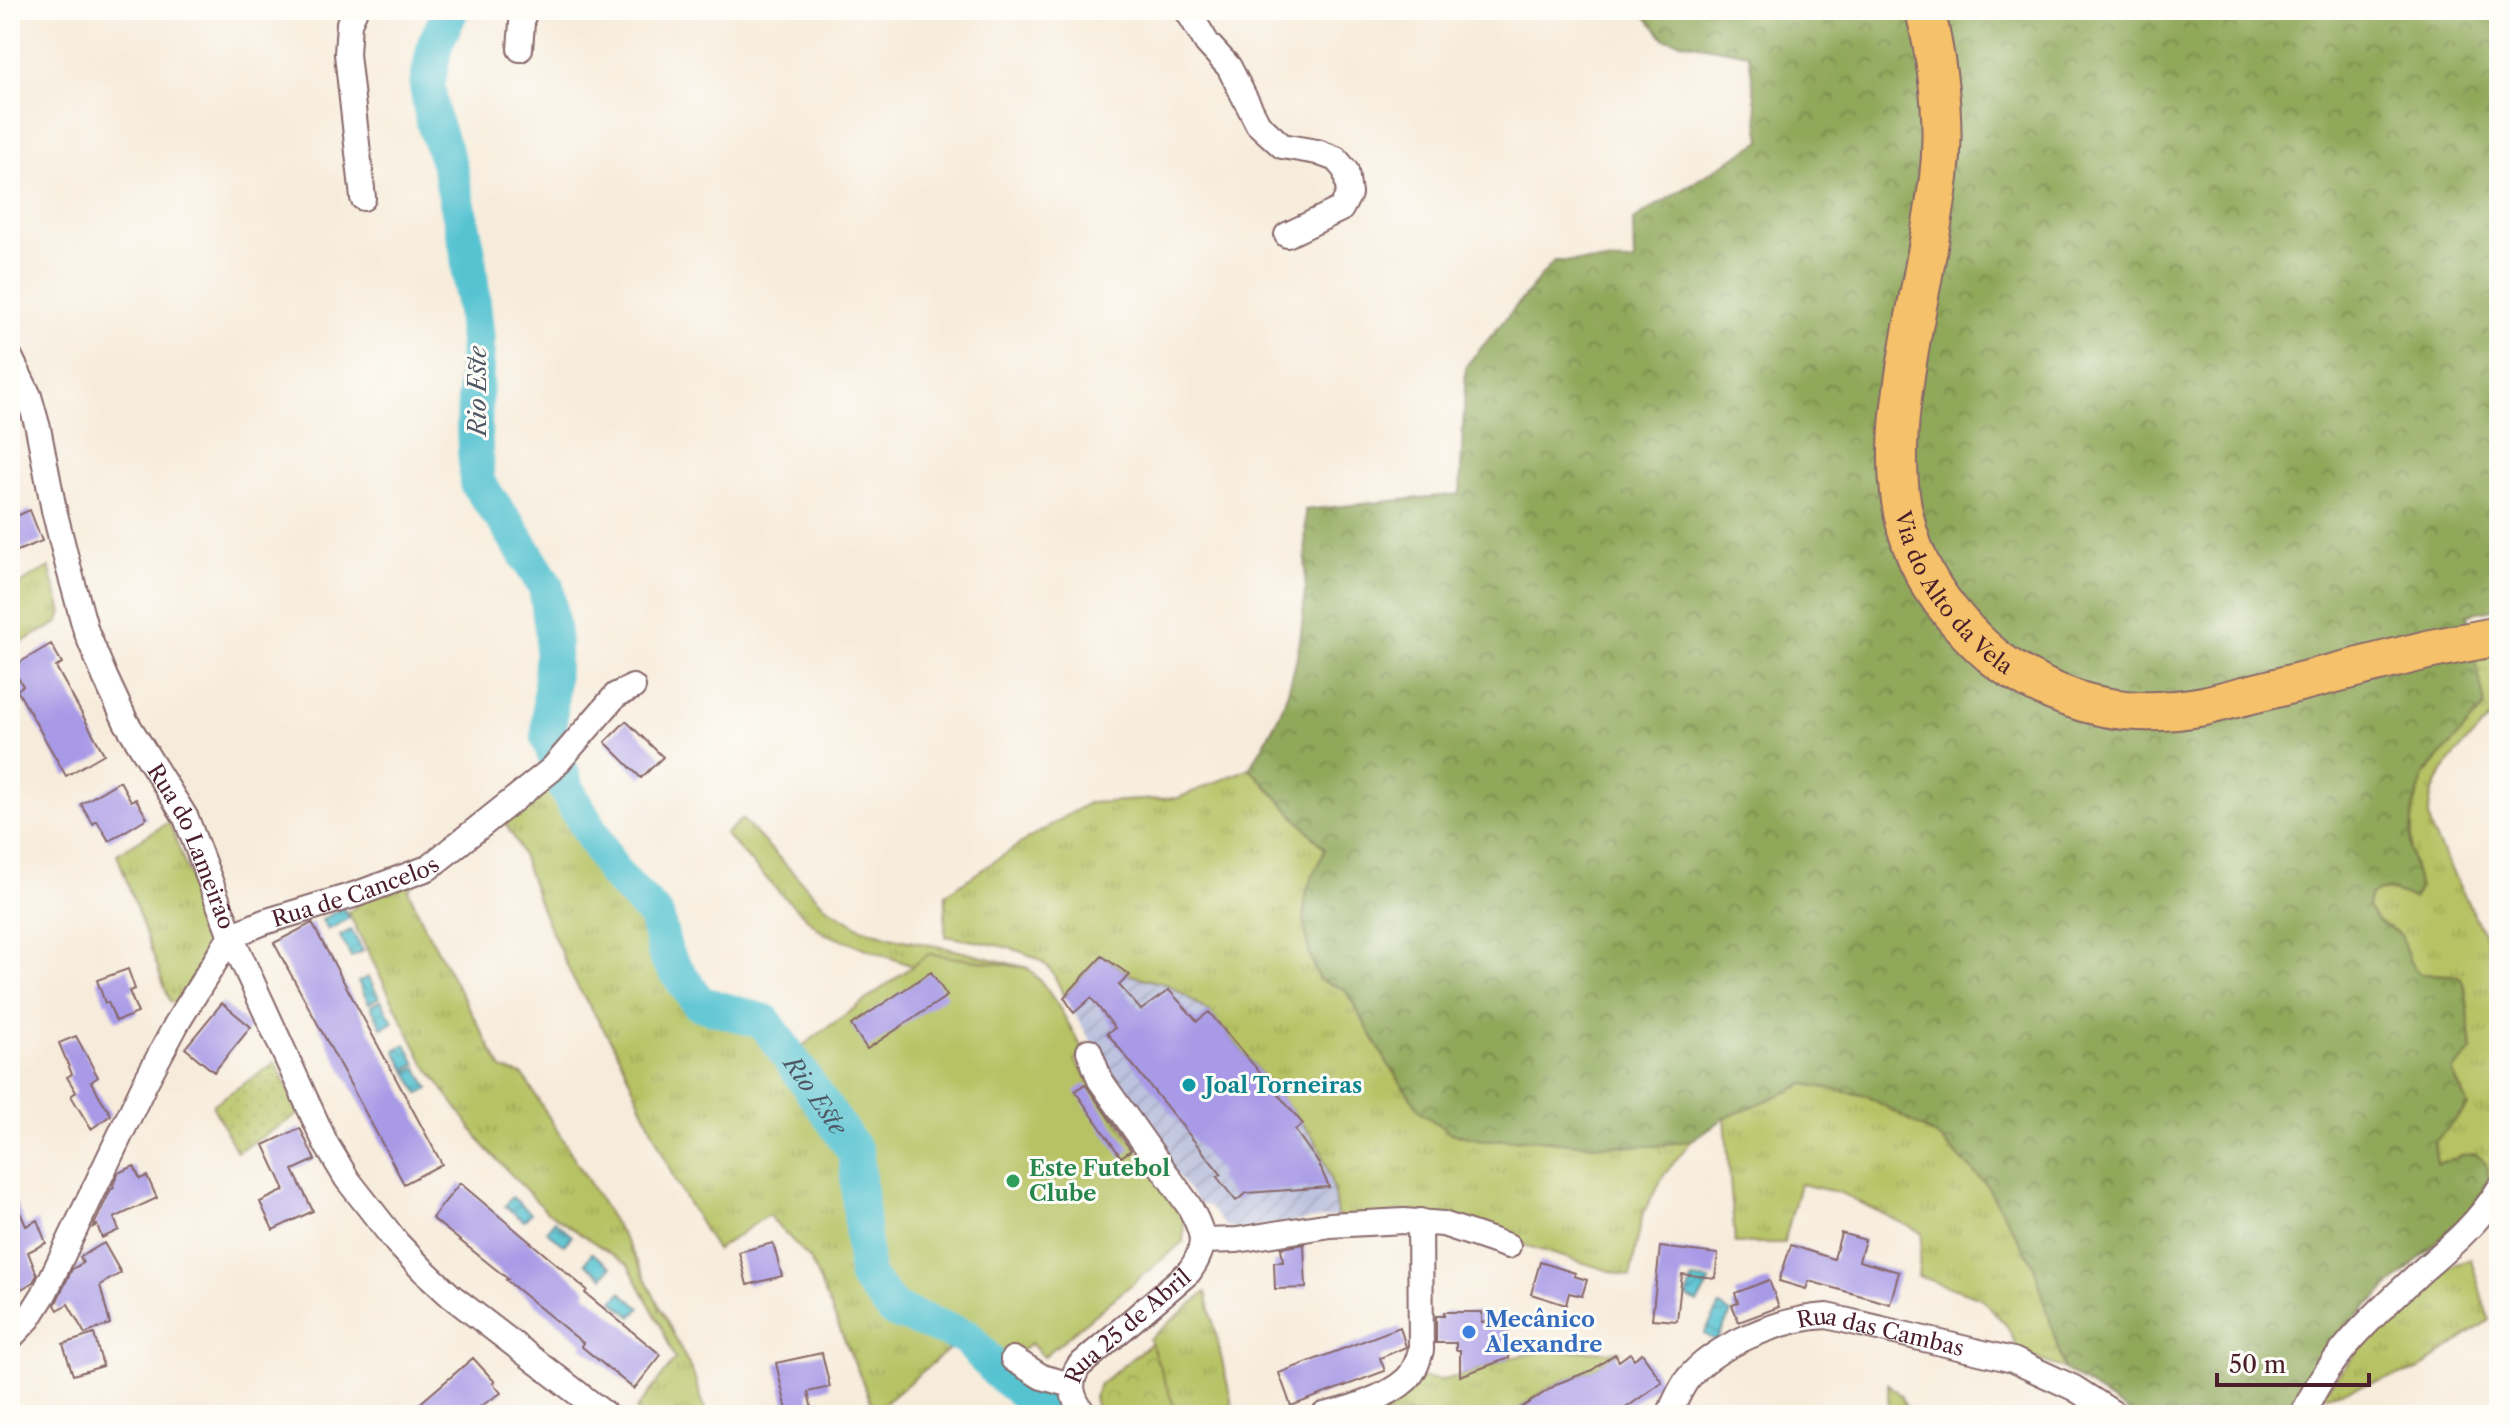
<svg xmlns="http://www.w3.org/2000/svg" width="2509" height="1425" viewBox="0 0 2509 1425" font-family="'Libre Caslon Text',serif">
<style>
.industrial{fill:url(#industrial-furrows)}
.grass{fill:url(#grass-tufts);stroke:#807048;stroke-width:2}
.forest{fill:url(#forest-crowns);stroke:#6d6442;stroke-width:2}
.park{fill:url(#park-crowns);stroke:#807048;stroke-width:2}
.garden{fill:url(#garden-dots);stroke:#807048;stroke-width:2}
.pitch{fill:#b6c264;stroke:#807048;stroke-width:2}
.water{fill:url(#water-waves);stroke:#50717e;stroke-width:2}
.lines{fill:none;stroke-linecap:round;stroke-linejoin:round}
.river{stroke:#57c3d1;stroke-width:36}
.building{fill:#a89ae6}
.minor-casing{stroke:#876769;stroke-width:28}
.primary-casing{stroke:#876769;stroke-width:42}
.minor{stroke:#fff;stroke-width:24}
.primary{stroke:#f5c16b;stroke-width:38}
.culture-dot{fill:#0f9aa8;stroke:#fdfcf7;stroke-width:3}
.leisure-dot{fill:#2e9e5b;stroke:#fdfcf7;stroke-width:3}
.shop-dot{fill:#3f7fe0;stroke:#fdfcf7;stroke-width:3}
.labels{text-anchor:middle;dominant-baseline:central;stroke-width:6;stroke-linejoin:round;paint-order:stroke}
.street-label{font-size:22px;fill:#4a1f2b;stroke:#fdfcf7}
.culture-label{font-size:22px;font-weight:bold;fill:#0d838f;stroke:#fdfcf7;text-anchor:start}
.leisure-label{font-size:22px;font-weight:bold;fill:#27864d;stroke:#fdfcf7;text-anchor:start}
.shop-label{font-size:22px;font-weight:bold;fill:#366cbe;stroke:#fdfcf7;text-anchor:start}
.water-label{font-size:24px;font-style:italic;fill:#4f5865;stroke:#fdfcf7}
</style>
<defs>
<pattern id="industrial-furrows" width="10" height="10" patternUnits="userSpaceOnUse" patternTransform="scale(2)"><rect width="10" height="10" fill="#bdc3de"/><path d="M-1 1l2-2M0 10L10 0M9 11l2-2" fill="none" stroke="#a4a7bf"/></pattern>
<pattern id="grass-tufts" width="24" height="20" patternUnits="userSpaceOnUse" patternTransform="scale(2)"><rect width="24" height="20" fill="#b6c264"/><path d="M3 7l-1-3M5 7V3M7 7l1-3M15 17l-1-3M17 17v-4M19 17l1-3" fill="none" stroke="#9ea657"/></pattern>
<pattern id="forest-crowns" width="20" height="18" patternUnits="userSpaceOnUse" patternTransform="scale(2)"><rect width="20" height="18" fill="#90a85a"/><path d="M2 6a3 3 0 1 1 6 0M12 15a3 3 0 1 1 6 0" fill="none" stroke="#78884b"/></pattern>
<pattern id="park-crowns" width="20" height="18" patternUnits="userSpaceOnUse" patternTransform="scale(2)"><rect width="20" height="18" fill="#b6c264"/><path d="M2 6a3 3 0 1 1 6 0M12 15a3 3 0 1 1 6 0" fill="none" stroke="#9ea657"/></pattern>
<pattern id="garden-dots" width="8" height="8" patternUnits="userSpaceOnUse" patternTransform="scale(2)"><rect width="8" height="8" fill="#b6c264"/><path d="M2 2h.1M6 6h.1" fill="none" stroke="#9ea657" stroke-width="1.8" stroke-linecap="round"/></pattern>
<pattern id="water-waves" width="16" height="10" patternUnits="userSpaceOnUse" patternTransform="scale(2)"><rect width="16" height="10" fill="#57c3d1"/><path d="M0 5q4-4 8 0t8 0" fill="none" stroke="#4da7b4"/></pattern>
</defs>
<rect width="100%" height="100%" fill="#fdfcf7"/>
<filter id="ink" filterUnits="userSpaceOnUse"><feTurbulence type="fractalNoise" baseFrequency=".0125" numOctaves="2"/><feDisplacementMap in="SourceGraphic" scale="16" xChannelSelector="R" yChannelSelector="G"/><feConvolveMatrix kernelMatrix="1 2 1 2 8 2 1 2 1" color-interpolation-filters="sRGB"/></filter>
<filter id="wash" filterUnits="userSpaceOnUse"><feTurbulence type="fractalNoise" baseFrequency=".006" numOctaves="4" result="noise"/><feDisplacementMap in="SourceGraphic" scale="32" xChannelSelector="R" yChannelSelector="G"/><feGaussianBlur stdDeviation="1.8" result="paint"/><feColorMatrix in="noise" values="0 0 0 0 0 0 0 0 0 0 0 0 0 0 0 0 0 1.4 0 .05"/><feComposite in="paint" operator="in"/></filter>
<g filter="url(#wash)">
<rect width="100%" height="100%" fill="#f7ecdb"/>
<!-- industrial -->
<path class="industrial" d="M 1102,956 L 1130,975 L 1169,985 L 1209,1012 L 1314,1138 L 1325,1158 L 1334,1187 L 1337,1216 L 1241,1229 L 1225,1226 L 1208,1206 L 1197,1202 L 1152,1141 L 1074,1013 Z"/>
<!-- grass -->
<path class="grass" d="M 49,567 L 62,612 L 58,623 L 10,648 L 10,593 L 26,580 Z
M 2499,652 L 2499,735 L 2491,718 C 2467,742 2429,776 2429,813 C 2429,819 2431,826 2432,832 L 2499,964 L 2499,1165 L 2495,1178 L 2472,1210 L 2462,1155 L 2437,1165 L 2434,1142 L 2468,1106 L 2452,1071 L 2472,1051 L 2466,991 L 2461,979 L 2453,975 L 2419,974 L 2409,960 L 2401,935 L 2377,920 L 2368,908 L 2369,896 C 2385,886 2396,891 2413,899 L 2419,889 L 2410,851 L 2413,809 L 2424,775 L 2448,746 L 2476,656 Z
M 1250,768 L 1325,849 L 1307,891 L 1310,958 L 1319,980 L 1345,989 L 1388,1064 L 1483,1140 L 1529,1139 L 1592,1145 L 1656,1146 L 1692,1140 L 1664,1175 L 1643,1213 L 1630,1277 L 1514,1242 L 1337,1216 C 1334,1187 1328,1163 1314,1138 L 1209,1012 L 1169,985 L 1130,975 L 1102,956 L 1064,997 C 1060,987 1056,977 1049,968 C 1030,946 973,942 945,936 L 946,894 L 1023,842 L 1088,803 L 1178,798 Z
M 551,775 L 603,868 L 649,920 L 659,954 L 693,1007 L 761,1029 L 849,1155 L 858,1276 L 890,1315 L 960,1340 L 875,1411 L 810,1259 L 768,1215 L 716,1250 L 675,1181 L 616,1049 L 574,981 L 544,915 L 518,845 L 506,824 L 496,820 Z
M 742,819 L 825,906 L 861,928 L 897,939 L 947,948 L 1028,968 L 929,954 L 913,966 L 823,933 L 781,894 L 725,834 Z
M 169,822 L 202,909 L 211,950 L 177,1003 L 170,1002 L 117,854 Z
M 420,878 L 408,890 L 425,927 L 502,1069 L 523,1075 L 631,1250 L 693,1373 L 707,1415 L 641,1415 L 636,1410 L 675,1359 L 660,1324 L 628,1265 L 546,1211 L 485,1147 L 423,1061 L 348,912 L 368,898 Z
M 1805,1084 L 1867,1096 L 1940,1138 L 1985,1183 L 2034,1265 L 2064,1369 L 2020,1353 L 2007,1326 L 1981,1298 L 1918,1276 L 1922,1233 L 1841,1193 L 1800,1184 L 1784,1243 L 1735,1243 L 1725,1118 Z
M 2471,1259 L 2489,1320 L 2418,1370 L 2320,1397 L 2376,1329 L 2442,1269 Z
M 1206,1292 L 1234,1412 L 1233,1415 L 1177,1415 L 1149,1339 Z
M 1548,1350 L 1619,1352 L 1592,1370 L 1551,1386 L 1510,1415 L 1347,1415 L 1418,1377 L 1441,1380 L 1460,1376 L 1509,1358 Z
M 1888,1384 L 1900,1395 L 1910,1415 L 1889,1415 Z"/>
<!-- forest -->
<path class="forest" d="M 1640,10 L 2499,10 L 2499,608 L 2467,614 L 2485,706 L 2424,775 L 2413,809 L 2410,851 L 2419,889 L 2413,899 C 2396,891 2385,886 2369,896 L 2368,908 L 2377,920 L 2401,935 L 2409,960 L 2419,974 L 2453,975 L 2461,979 L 2466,991 L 2472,1051 L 2452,1071 L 2468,1106 L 2434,1143 L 2437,1164 L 2462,1155 L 2476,1154 L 2485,1163 L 2489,1179 L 2472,1210 L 2335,1336 L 2310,1369 L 2290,1415 L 2133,1415 L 2064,1369 L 2034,1265 L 1985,1183 L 1940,1138 L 1867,1096 L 1805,1084 L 1725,1118 L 1692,1140 L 1656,1146 L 1592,1145 L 1529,1139 L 1483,1140 L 1450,1133 L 1421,1112 L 1388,1064 L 1345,989 L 1319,980 C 1307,952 1300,922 1307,891 C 1311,877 1319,863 1325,849 L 1250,768 C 1260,750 1272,732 1280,713 C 1307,646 1307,581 1305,510 L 1460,494 L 1466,366 L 1554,261 L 1634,262 L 1633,220 L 1761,141 L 1749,54 L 1665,39 Z"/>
<!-- park -->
<path class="park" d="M 1151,1343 L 1177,1415 L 1103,1415 L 1096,1406 L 1094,1397 L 1100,1384 Z"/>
<!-- garden -->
<path class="garden" d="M 276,1062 L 299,1114 L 237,1152 L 212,1105 Z"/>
<!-- pitch -->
<path class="pitch" d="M 929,954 L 1028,968 L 1043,984 L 1059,1007 L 1085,1053 L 1075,1060 L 1184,1215 L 1183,1242 L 1043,1357 L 1031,1343 L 1004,1367 L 969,1332 L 898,1302 L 873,1270 L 861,1148 L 794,1052 Z"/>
<!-- water -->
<path class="water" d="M 343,907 L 349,918 L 328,930 L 322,920 Z
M 351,930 L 363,951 L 351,957 L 340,936 Z
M 368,977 L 379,997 L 369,1003 L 358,982 Z
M 381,1000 L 393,1022 L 382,1028 L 371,1006 Z
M 406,1044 L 416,1064 L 406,1070 L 395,1050 Z
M 417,1067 L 429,1089 L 419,1094 L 407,1072 Z
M 512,1197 L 531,1213 L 524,1221 L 505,1206 Z
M 554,1221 L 572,1236 L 564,1245 L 546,1231 Z
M 592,1253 L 611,1267 L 603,1277 L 585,1263 Z
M 1692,1279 L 1710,1281 L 1697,1303 L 1687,1297 Z
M 621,1292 L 640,1308 L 632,1317 L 613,1301 Z
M 1720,1306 L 1731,1313 L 1716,1341 L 1704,1334 Z"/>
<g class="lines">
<!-- river -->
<g class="river">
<path d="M 451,10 L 435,44 L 427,86 L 433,120 L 449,165 L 467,247 L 477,341 L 474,428 L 477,483 L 509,527 L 546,587 L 553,635 L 549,738 L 556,758"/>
<path id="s1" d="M 561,771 L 566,789 L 614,873 L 656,916 L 666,956 L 699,1003 L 765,1022 L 856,1153 L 866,1277 L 894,1310 L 966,1337 L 999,1373 L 1053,1415"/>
</g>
</g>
<g id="blocks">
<!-- building -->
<path class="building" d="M 30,510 L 42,541 L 10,554 L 10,519 Z
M 51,644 L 62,663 L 56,667 L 104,754 L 66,776 L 17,690 L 23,686 L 12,667 Z
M 626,721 L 663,757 L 641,778 L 605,742 Z
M 120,781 L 131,801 L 136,799 L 147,818 L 109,841 L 97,821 L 93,824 L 81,804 Z
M 312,923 L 442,1164 L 404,1184 L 274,943 Z
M 1102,956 L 1130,975 L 1119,985 L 1141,1010 L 1169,990 L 1197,1021 L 1209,1012 L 1303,1124 L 1295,1130 L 1319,1164 L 1329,1187 L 1247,1193 L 1236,1201 L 1217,1177 L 1221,1174 L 1107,1033 L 1115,1028 L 1091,998 L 1074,1013 L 1064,997 Z
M 128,969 L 135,989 L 129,991 L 138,1013 L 116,1021 L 108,1002 L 105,1003 L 97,980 Z
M 931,972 L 947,996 L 867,1049 L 851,1025 Z
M 222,1003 L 251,1027 L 214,1072 L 185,1048 Z
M 76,1036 L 98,1077 L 91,1082 L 111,1115 L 91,1129 L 71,1096 L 76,1092 L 67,1077 L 72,1074 L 59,1043 Z
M 1085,1084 L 1131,1150 L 1121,1157 L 1075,1091 Z
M 300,1128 L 315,1160 L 293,1170 L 313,1211 L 273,1230 L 260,1202 L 285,1190 L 264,1145 Z
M 134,1166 L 140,1179 L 147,1176 L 157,1198 L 114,1218 L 119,1230 L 102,1238 L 97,1225 L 93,1227 L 111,1189 L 114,1188 L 113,1185 L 118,1173 Z
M 460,1183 L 587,1290 L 585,1293 L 661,1355 L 634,1389 L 581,1346 L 583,1343 L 506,1280 L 508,1279 L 432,1218 Z
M 10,1189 L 26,1226 L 37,1220 L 46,1243 L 28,1252 L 37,1275 L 33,1282 L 10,1296 Z
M 1841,1233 L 1865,1240 L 1859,1261 L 1899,1272 L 1890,1304 L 1809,1281 L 1806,1289 L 1779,1281 L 1791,1245 L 1834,1259 Z
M 104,1243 L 121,1273 L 100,1285 L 110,1324 L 85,1334 L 68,1304 L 58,1310 L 55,1305 L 72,1269 L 83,1263 L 80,1257 Z
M 773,1243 L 782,1276 L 747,1285 L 739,1252 Z
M 1304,1244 L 1306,1288 L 1275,1289 L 1274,1262 L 1283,1262 L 1281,1248 Z
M 1660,1247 L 1718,1254 L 1715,1278 L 1682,1274 L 1677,1321 L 1652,1319 Z
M 1540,1262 L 1575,1273 L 1574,1276 L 1587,1280 L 1582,1296 L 1569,1293 L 1566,1305 L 1531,1294 Z
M 1769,1280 L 1779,1307 L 1739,1322 L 1732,1305 L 1738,1303 L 1735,1293 Z
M 1444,1312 L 1482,1312 L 1482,1322 L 1508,1321 L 1509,1358 L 1460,1376 L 1460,1350 L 1456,1350 L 1456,1343 L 1436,1343 L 1436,1316 L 1444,1316 Z
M 1400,1327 L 1406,1347 L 1380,1358 L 1385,1371 L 1291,1406 L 1279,1373 Z
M 94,1334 L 103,1366 L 73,1375 L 63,1344 Z
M 822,1353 L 830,1387 L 808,1392 L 813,1415 L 788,1415 L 776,1363 Z
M 1630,1353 L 1634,1359 L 1642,1353 L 1662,1382 L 1616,1415 L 1510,1415 L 1559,1383 L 1592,1370 L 1615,1354 L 1619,1361 Z
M 473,1358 L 495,1382 L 493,1383 L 501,1393 L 467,1415 L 424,1415 L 417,1406 Z"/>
</g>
</g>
<g filter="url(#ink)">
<use href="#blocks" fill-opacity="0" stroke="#876769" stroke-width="2"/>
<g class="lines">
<defs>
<g id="minor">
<path d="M 355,10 L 349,23 L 347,54 L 363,198"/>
<path d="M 1187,10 L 1207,43 L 1229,67 L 1258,124 L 1282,146 L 1317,152 L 1336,159 L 1346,171 L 1349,194 L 1341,209 L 1287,235"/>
<path d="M 520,49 L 523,10"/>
<path id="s2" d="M 10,357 L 29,396 L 38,428 L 54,510 L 68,566 L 86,631 L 105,677 L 126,722 L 186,818 L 231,936 L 326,1144 L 347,1179 L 397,1243 L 423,1270 L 451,1296 L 606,1415"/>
<path d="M 1203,1241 L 1237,1240 L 1330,1225 L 1404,1221 L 1443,1224 L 1508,1246"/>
<path id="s3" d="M 10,1338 L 29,1318 L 44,1294 L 145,1083 L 177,1023 L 231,936 L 264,922 L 357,894 L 428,868 L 552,769 L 616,695 L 633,687"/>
<path d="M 1013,1359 L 1042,1377 L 1071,1385"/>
<path id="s4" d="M 1085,1415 C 1072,1399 1067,1384 1079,1366 L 1189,1272 C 1208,1246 1204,1233 1189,1206 L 1100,1080 L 1089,1051"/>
<path d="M 1324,1415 C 1348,1410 1388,1397 1407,1379 C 1415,1371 1418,1361 1421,1350 L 1420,1221"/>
<path id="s5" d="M 1669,1415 C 1674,1403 1679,1392 1686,1381 C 1713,1345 1783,1318 1827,1316 L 2013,1360 L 2074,1388 L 2116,1415"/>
<path d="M 2303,1415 C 2327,1356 2378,1311 2424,1269 C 2453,1244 2479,1222 2499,1189"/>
</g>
<g id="primary">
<path id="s6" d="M 1925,10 C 1938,64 1946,122 1939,178 C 1932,232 1921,285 1911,338 C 1894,438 1882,531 1952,614 C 1970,636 1989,656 2014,671 C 2074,708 2134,719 2204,706 L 2427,650 L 2499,636"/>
</g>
</defs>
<!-- minor casing -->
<use href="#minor" class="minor-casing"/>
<!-- primary casing -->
<use href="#primary" class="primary-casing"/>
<!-- minor -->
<use href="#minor" class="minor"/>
<!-- primary -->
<use href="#primary" class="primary"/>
</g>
</g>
<!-- markers -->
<circle class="culture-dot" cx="1189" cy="1085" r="8"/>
<circle class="leisure-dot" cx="1013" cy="1181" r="8"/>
<circle class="shop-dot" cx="1469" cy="1332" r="8"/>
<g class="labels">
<!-- street labels -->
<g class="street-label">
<text stroke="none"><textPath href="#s6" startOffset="604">Via do Alto da Vela</textPath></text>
<text stroke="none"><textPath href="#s2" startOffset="526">Rua do Lameirão</textPath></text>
<text stroke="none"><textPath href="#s3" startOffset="592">Rua de Cancelos</textPath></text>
<text stroke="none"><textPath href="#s4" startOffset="116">Rua 25 de Abril</textPath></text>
<text stroke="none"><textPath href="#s5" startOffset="252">Rua das Cambas</textPath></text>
</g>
<!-- culture labels -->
<g class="culture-label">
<text x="1205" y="1085">Joal Torneiras</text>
</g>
<!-- leisure labels -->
<g class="leisure-label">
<text x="1029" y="1168">Este Futebol<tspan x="1029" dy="25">Clube</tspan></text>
</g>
<!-- shop labels -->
<g class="shop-label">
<text x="1485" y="1319">Mecânico<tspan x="1485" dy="25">Alexandre</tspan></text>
</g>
<!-- water labels -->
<g class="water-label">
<text transform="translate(477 391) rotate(-90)">Rio Este</text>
<text stroke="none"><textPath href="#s1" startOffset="432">Rio Este</textPath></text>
</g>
</g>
<!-- margin -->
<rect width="2509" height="1425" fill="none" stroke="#fdfcf7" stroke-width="40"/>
<!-- scale -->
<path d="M2217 1373v12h152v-12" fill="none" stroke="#4a1f2b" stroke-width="4"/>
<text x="2229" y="1373" font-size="24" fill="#4a1f2b" stroke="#fdfcf7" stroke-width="6" paint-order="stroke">50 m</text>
</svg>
